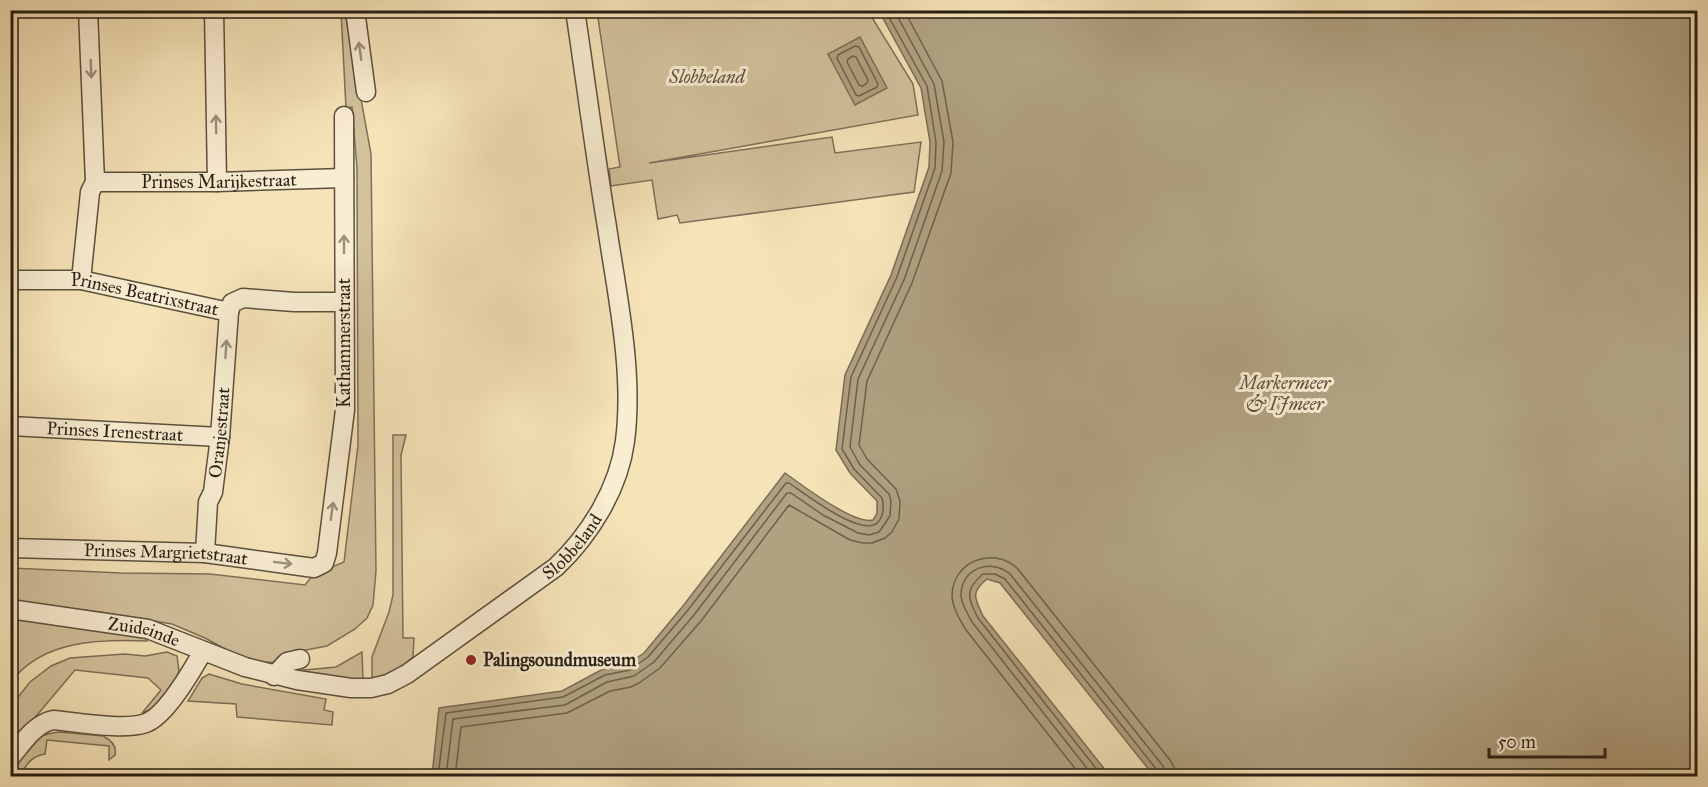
<svg xmlns="http://www.w3.org/2000/svg" width="1708" height="787" viewBox="0 0 1708 787" font-family="'IM FELL Great Primer',serif">
<style>
.green{fill:#d3c29d;stroke:#7d7058;stroke-width:1.5}
.water{fill:#b0a181;stroke:#796d55;stroke-width:1.5}
.lines{fill:none;stroke-linecap:round;stroke-linejoin:round}
.shore{stroke:#6c604a;stroke-width:1.5}
.minor-casing{stroke:#5b503d;stroke-width:21}
.minor{stroke:#f9edd2;stroke-width:18}
.oneway{stroke:#9a907c}
.poi-dot{fill:#8f2418;stroke:#f9edd2;stroke-width:2}
.labels{text-anchor:middle;dominant-baseline:central;stroke-width:6;stroke-linejoin:round;paint-order:stroke}
.park-label{font-size:18px;font-style:italic;fill:#5b4f3d;stroke:#f9edd2}
.street-label{font-size:18px;fill:#271e14;stroke:#f9edd2}
.poi-label{font-size:18px;font-weight:bold;fill:#271e14;stroke:#f9edd2;text-anchor:start}
</style>
<rect width="100%" height="100%" fill="#f6e4b9"/>
<filter id="stains"><feTurbulence type="fractalNoise" baseFrequency=".00333" numOctaves="4"/><feColorMatrix values="0 0 0 0 .2 0 0 0 0 .09 0 0 0 0 .02 0 0 0 .5 -.17"/></filter>
<radialGradient id="worn" r=".72"><stop offset=".6" stop-color="#630" stop-opacity="0"/><stop offset="1" stop-color="#630" stop-opacity=".3"/></radialGradient>
<!-- green -->
<path class="green" d="M 341,11 L 345,11 L 371,154 L 376,571 L 373,605 L 367,618 L 355,629 L 327,646 L 285,654 L 274,662 L 251,663 L 205,638 L 172,624 L 100,612 L 11,602 L 11,568 L 121,573 L 210,574 L 305,585 L 313,575 L 344,562 L 358,445 L 357,168 L 352,107 L 346,108 Z
M 597,11 L 868,11 L 913,84 L 918,115 L 649,163 L 832,137 L 835,153 L 921,142 L 914,192 L 680,223 L 677,215 L 658,219 L 652,180 L 611,186 L 609,169 L 620,167 Z
M 393,435 L 406,435 L 401,455 L 403,638 L 414,638 L 413,657 C 401,668 388,675 372,679 L 372,657 L 389,612 L 393,595 Z
M 11,617 L 139,636 L 147,639 L 147,641 C 100,639 42,640 11,682 Z
M 167,652 L 177,656 L 179,671 L 177,678 L 156,707 L 142,713 L 161,690 L 148,678 L 75,670 L 11,746 L 11,706 L 30,682 L 51,666 L 70,658 L 125,654 L 145,656 Z
M 362,652 L 363,680 L 349,680 L 294,671 L 336,667 Z
M 209,674 L 242,684 L 326,699 L 324,710 L 333,712 L 332,725 L 237,717 L 236,704 L 188,701 L 202,678 Z
M 59,732 L 103,736 C 111,740 117,746 115,755 L 109,760 L 109,746 L 47,740 L 45,754 C 31,756 26,765 20,776 L 11,776 L 11,767 C 26,749 33,734 59,732 Z"/>
<!-- water -->
<path class="water" d="M 879,11 L 1697,11 L 1697,776 L 1154,776 L 1000,583 L 987,579 C 970,593 975,598 983,616 L 1110,776 L 432,776 L 439,708 L 562,691 L 603,669 L 626,665 L 644,653 L 683,606 L 785,473 C 802,485 854,525 873,520 L 877,513 L 877,501 L 850,473 L 836,450 L 845,375 L 891,275 L 929,167 L 930,142 L 921,88 Z
M 860,37 L 887,88 L 855,105 L 828,54 Z"/>
<g class="lines">
<!-- shore -->
<path class="shore" d="M 855,46 L 859,47 L 878,84 L 877,87 L 859,96 L 856,95 L 837,58 L 838,55 Z
M 853,56 L 856,57 L 868,80 L 867,83 L 863,86 L 859,85 L 847,62 L 848,59 Z
M 438,776 L 446,713 L 563,697 L 605,675 L 630,670 L 648,657 L 688,610 L 786,483 L 789,483 C 804,493 865,541 879,521 C 884,514 884,506 882,498 L 854,469 L 842,449 L 851,377 L 897,277 L 935,168 L 936,142 L 927,86 L 885,10
M 446,776 L 453,719 L 565,705 L 607,682 L 634,676 L 654,662 L 694,615 L 787,493 L 791,493 L 823,515 L 858,533 L 869,535 L 879,532 L 890,516 L 891,501 L 889,494 L 860,465 L 850,447 L 858,379 L 904,280 L 942,171 L 944,142 L 934,84 L 894,10
M 455,776 L 461,727 L 567,713 L 610,691 L 631,687 L 639,683 L 660,668 L 701,621 L 789,505 L 850,540 L 863,543 L 872,543 L 885,538 L 892,532 L 899,519 L 900,501 L 896,489 L 867,459 L 859,445 L 867,381 L 912,283 L 951,173 L 953,142 L 942,81 L 904,10
M 1081,776 L 966,630 C 960,620 952,607 952,595 C 953,561 993,546 1017,568 L 1170,760 L 1174,767 L 1175,776
M 1093,776 L 972,622 C 968,614 961,604 961,595 C 961,568 991,558 1010,574 L 1163,766 L 1166,776
M 1102,776 L 978,618 C 968,598 964,590 983,574 L 995,574 L 1005,579 L 1157,770 L 1159,776"/>
<defs>
<g id="minor">
<path d="M 214,10 L 217,182"/>
<path d="M 355,10 L 366,92"/>
<path id="s1" d="M 95,182 L 217,182 L 344,178"/>
<path id="s2" d="M 10,280 L 81,280 L 229,312"/>
<path d="M 81,280 L 90,192 L 95,182 L 88,10"/>
<path id="s3" d="M 10,426 L 220,437"/>
<path id="s4" d="M 10,548 L 205,553 L 314,568 L 324,563 L 327,553 L 345,410 L 344,116"/>
<path id="s5" d="M 205,553 L 208,502 L 213,492 L 220,437 L 229,312 L 232,303 L 243,298 L 294,302 L 344,302"/>
<path id="s6" d="M 10,609 L 148,629 L 245,667 L 297,680 L 351,688 L 371,688 L 388,684 L 407,674 L 556,567 C 590,535 619,488 625,441 C 634,372 617,295 607,227 C 595,155 586,83 575,10"/>
<path d="M 274,676 L 287,662 L 300,659"/>
<path d="M 10,758 C 22,744 34,724 53,720 C 77,722 124,731 146,723 C 166,716 193,669 203,651"/>
</g>
</defs>
<!-- minor casing -->
<use href="#minor" class="minor-casing"/>
<!-- minor -->
<use href="#minor" class="minor"/>
</g>
<!-- one-way arrows -->
<defs><path id="oneway-shaft" d="M-6 0H5M1.5-3L5.5 0L1.5 3" fill="none" stroke-width="1.6" stroke-linecap="round" stroke-linejoin="round" transform="scale(1.5)"/></defs>
<g class="oneway">
<use href="#oneway-shaft" transform="translate(360 51) rotate(-98)"/>
<use href="#oneway-shaft" transform="translate(91 69) rotate(88)"/>
<use href="#oneway-shaft" transform="translate(216 124) rotate(-91)"/>
<use href="#oneway-shaft" transform="translate(344 244) rotate(-90)"/>
<use href="#oneway-shaft" transform="translate(226 349) rotate(-86)"/>
<use href="#oneway-shaft" transform="translate(332 511) rotate(-82)"/>
<use href="#oneway-shaft" transform="translate(283 563) rotate(7)"/>
</g>
<!-- markers -->
<circle class="poi-dot" cx="471" cy="660" r="6"/>
<g class="labels">
<!-- park labels -->
<g class="park-label">
<text x="707" y="77">Slobbeland</text>
<text x="1285" y="383">Markermeer<tspan x="1285" dy="21">&amp; IJmeer</tspan></text>
</g>
<!-- street labels -->
<g class="street-label">
<text stroke="none"><textPath href="#s1" startOffset="124">Prinses Marijkestraat</textPath></text>
<text stroke="none"><textPath href="#s2" startOffset="136">Prinses Beatrixstraat</textPath></text>
<text transform="translate(344 343) rotate(-90)">Kathammerstraat</text>
<text stroke="none"><textPath href="#s3" startOffset="105">Prinses Irenestraat</textPath></text>
<text stroke="none"><textPath href="#s5" startOffset="122">Oranjestraat</textPath></text>
<text stroke="none"><textPath href="#s6" startOffset="620">Slobbeland</textPath></text>
<text stroke="none"><textPath href="#s4" startOffset="156">Prinses Margrietstraat</textPath></text>
<text stroke="none"><textPath href="#s6" startOffset="136">Zuideinde</textPath></text>
</g>
<!-- poi labels -->
<g class="poi-label">
<text x="483" y="660">Palingsoundmuseum</text>
</g>
</g>
<!-- margin -->
<rect width="1708" height="787" fill="none" stroke="#f6e4b9" stroke-width="36"/>
<rect x="12" y="12" width="1684" height="763" fill="none" stroke="#271e14" stroke-width="3"/>
<rect x="18" y="18" width="1672" height="751" fill="none" stroke="#271e14" stroke-width="1.5"/>
<!-- scale -->
<path d="M1489 748v9h116v-9" fill="none" stroke="#271e14" stroke-width="3"/>
<text x="1498" y="748" font-size="18" fill="#271e14" stroke="#f9edd2" stroke-width="4.5" paint-order="stroke">50 m</text>
<rect width="100%" height="100%" filter="url(#stains)"/>
<rect width="100%" height="100%" fill="url(#worn)"/>
</svg>
